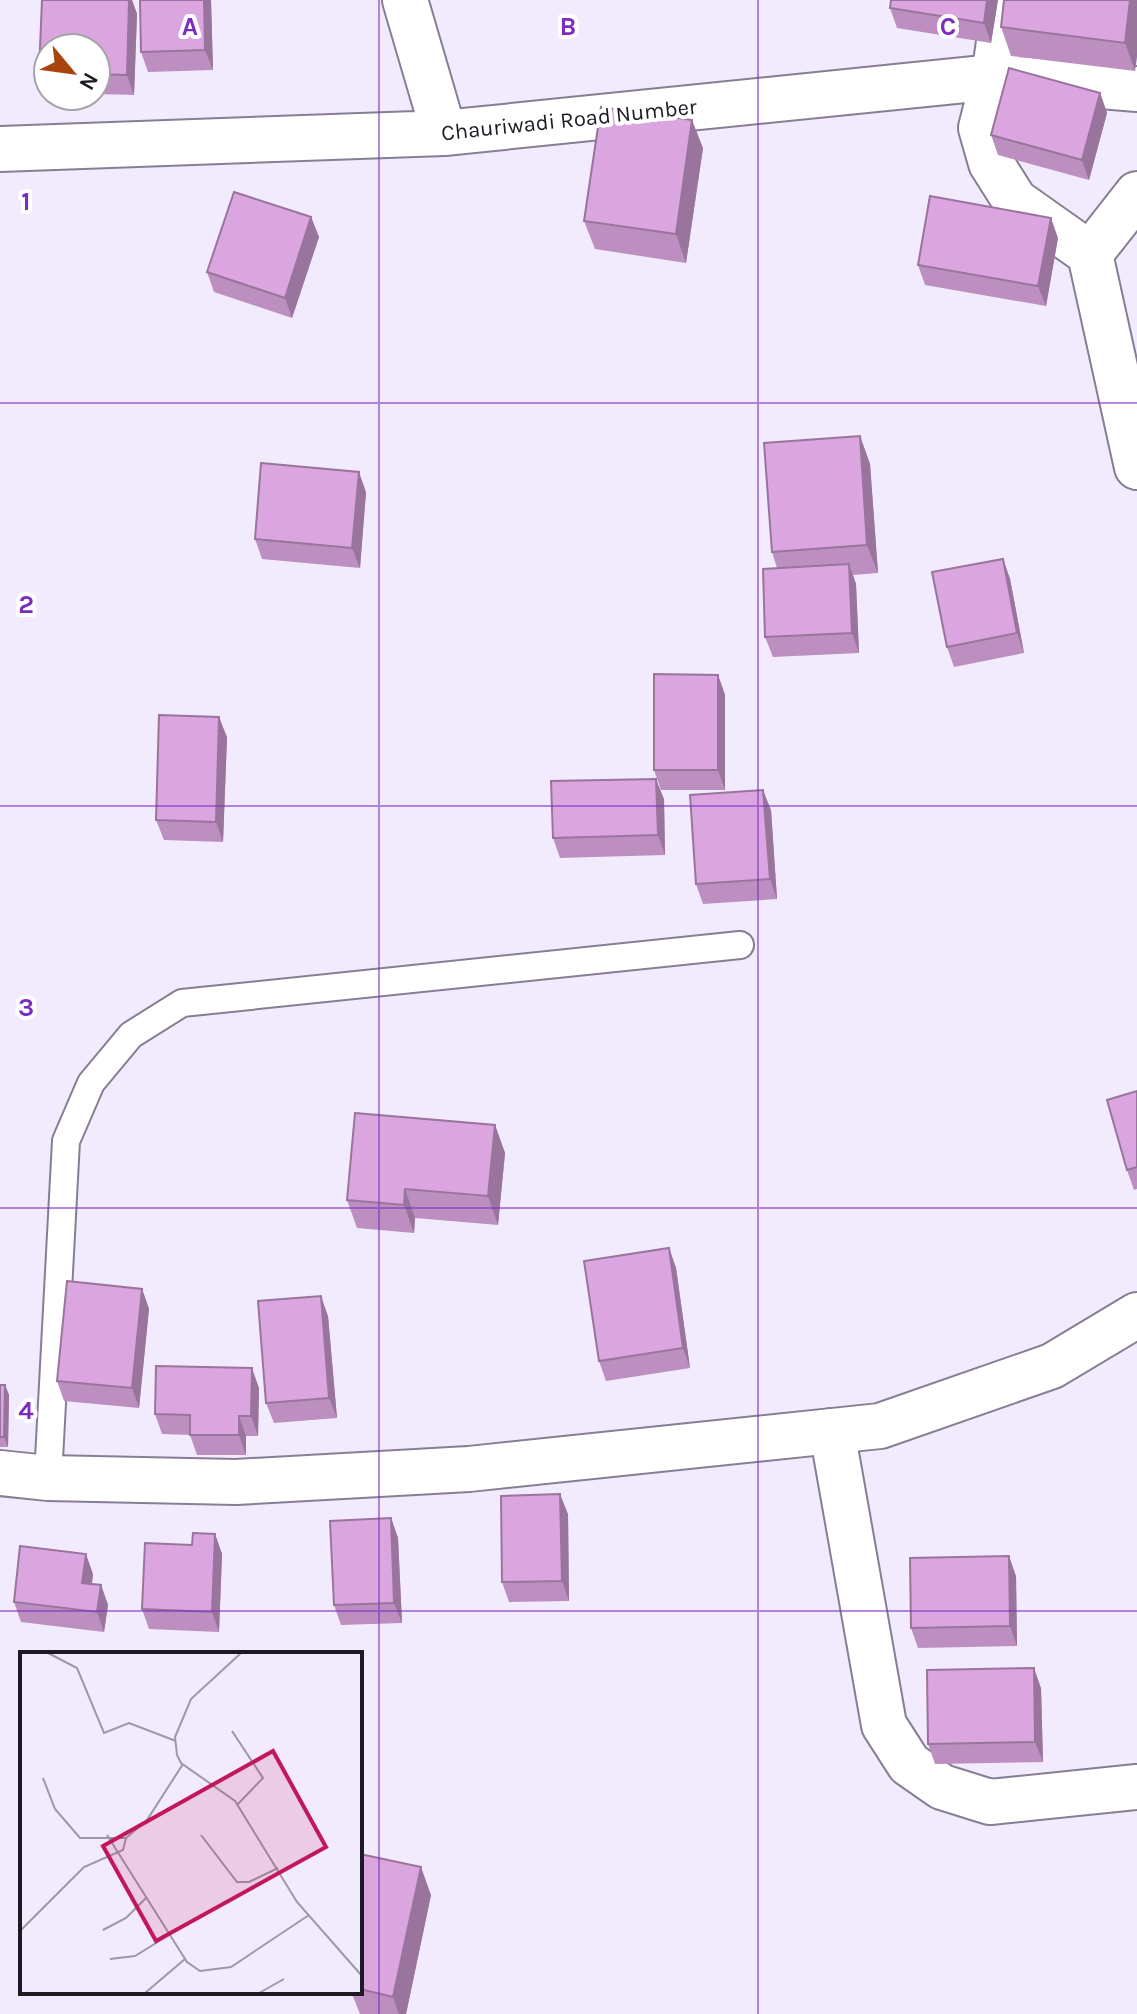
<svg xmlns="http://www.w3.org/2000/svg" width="1137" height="2014" viewBox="0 0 1137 2014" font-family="Karla,sans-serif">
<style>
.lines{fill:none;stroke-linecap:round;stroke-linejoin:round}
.service-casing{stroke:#877e94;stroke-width:30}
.minor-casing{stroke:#877e94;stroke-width:48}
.secondary-casing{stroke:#877e94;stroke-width:48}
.service{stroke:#fff;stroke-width:26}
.minor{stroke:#fff;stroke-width:44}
.secondary{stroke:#fff;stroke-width:44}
.wall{fill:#bc8fc0}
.shaded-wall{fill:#99749c}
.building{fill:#dba6df;stroke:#99749c;stroke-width:2}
.grid{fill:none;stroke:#7b2cbf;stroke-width:2;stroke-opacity:0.55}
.labels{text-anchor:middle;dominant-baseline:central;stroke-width:8;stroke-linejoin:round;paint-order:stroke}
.street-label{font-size:22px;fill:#1e1a23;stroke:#fff}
.inset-road{fill:none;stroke:#9d97a6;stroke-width:2}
.view{fill:#c2185b;fill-opacity:0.15;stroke:#c2185b;stroke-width:4}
.inset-edge{fill:none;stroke:#1e1a23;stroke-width:4}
.grid-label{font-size:26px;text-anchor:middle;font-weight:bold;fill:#7b2cbf;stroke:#fff;stroke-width:8;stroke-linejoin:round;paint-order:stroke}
</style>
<rect width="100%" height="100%" fill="#f2eafd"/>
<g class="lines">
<defs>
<path id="service" d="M 48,1478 L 66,1141 L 91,1083 L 131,1035 L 182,1003 L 740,945"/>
<path id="minor" d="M 405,0 L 444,133
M 1005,0 L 994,77 L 981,128 L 991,163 L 1015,201 L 1090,254 L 1137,467
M 0,149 L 444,133 L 994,77 L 1137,89
M 1090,254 L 1137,194
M 832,1431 L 884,1725 L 909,1764 L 942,1787 L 990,1802 L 1137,1787"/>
<path id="secondary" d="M 0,1473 L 48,1478 L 236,1482 L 469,1469 L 880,1426 L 1052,1366 L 1137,1315"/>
</defs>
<!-- service casing -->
<use href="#service" class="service-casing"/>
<!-- minor casing -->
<use href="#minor" class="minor-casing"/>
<!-- secondary casing -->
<use href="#secondary" class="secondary-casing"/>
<!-- service -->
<use href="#service" class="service"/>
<!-- minor -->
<use href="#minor" class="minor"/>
<!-- secondary -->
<use href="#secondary" class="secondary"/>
</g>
<!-- wall -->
<path class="wall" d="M 42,0 L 132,0 L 137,14 L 134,95 L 96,94 L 96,48 L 48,48 L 48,92 L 46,92 L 39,72 Z
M 211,0 L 213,70 L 148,72 L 141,52 Z
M 998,0 L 991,43 L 897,28 L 890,8 Z
M 1137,0 L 1135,71 L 1011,56 L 1001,27 Z
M 1100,93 L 1107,113 L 1089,180 L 998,155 L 991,135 Z
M 703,148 L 686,263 L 595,249 L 584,221 Z
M 311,217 L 319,237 L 292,318 L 214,292 L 207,272 Z
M 1058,238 L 1046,306 L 925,285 L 918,265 Z
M 860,436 L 870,464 L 878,573 L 853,575 L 856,584 L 859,653 L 773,657 L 765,637 L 777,568 L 772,552 Z
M 366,492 L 360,568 L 262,559 L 255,539 Z
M 1003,559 L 1010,579 L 1024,653 L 954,667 L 947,647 Z
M 718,675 L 725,695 L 725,790 L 661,790 L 654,770 Z
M 227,737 L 223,842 L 164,840 L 156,820 Z
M 664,799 L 665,855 L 560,858 L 553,838 Z
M 771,810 L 777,899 L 703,904 L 696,884 Z
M 1137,1091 L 1137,1189 L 1134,1190 L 1127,1170 Z
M 495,1125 L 505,1153 L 498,1225 L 415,1218 L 414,1233 L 357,1228 L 347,1200 Z
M 669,1248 L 676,1268 L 690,1368 L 606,1381 L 599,1361 Z
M 142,1289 L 149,1309 L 139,1408 L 64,1401 L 57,1381 Z
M 328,1316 L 337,1418 L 274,1423 L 266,1403 Z
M 0,1385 L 5,1385 L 9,1395 L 8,1447 L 0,1447 Z
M 259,1388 L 258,1436 L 246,1436 L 246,1455 L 197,1455 L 190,1435 L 162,1434 L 155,1414 Z
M 568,1514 L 569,1601 L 509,1602 L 502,1582 Z
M 391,1518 L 398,1538 L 402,1623 L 341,1625 L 334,1605 Z
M 215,1534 L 222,1554 L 219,1632 L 149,1629 L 142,1609 L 192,1545 Z
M 93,1574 L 92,1584 L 101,1585 L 108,1605 L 104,1632 L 21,1622 L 14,1602 Z
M 1016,1576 L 1017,1646 L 918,1648 L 911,1628 Z
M 1041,1688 L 1043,1762 L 935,1764 L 928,1744 Z
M 360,1854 L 431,1895 L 406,2014 L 360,2014 L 352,1994 L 342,1992 L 360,1992 Z"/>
<!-- shaded-wall -->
<path class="shaded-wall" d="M 129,0 L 132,0 L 137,14 L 134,95 L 127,75 Z
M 204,0 L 211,0 L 213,70 L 205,50 Z
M 987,0 L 998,0 L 991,43 L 984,23 Z
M 1130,0 L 1137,0 L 1137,57 L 1135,71 L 1125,43 Z
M 1100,93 L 1107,113 L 1089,180 L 1082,160 Z
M 692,120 L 703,148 L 686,263 L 676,234 Z
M 311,217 L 319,237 L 292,318 L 285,298 Z
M 1051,218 L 1058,238 L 1046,306 L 1038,286 Z
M 860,436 L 870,464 L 878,573 L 867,545 Z
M 359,472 L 366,492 L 360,568 L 352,548 Z
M 1003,559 L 1010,579 L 1024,653 L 1017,633 Z
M 849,564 L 856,584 L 859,653 L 852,633 Z
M 718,675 L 725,695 L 725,790 L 718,770 Z
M 219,717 L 227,737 L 223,842 L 216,822 Z
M 656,779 L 664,799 L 665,855 L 658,835 Z
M 763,790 L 771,810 L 777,899 L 770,879 Z
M 495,1125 L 505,1153 L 498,1225 L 488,1196 Z
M 405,1189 L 415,1218 L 414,1233 L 404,1205 Z
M 669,1248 L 676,1268 L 690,1368 L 683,1348 Z
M 142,1289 L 149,1309 L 139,1408 L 132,1388 Z
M 321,1296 L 328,1316 L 337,1418 L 329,1398 Z
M 252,1368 L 259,1388 L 258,1436 L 251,1416 Z
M 5,1385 L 9,1395 L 8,1447 L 4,1437 Z
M 239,1416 L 246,1436 L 246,1455 L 239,1435 Z
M 560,1494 L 568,1514 L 569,1601 L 562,1581 Z
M 391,1518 L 398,1538 L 402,1623 L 394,1603 Z
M 215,1534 L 222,1554 L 219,1632 L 212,1612 Z
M 86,1554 L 93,1574 L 89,1603 L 82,1583 Z
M 1009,1556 L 1016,1576 L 1017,1646 L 1010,1626 Z
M 101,1585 L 108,1605 L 104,1632 L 97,1612 Z
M 1034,1668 L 1041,1688 L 1043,1762 L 1035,1742 Z
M 421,1867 L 431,1895 L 406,2014 L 399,2014 L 393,1997 Z"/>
<!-- building -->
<path class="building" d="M 42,0 L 129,0 L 127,75 L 96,74 L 96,48 L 48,48 L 48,72 L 39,72 Z
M 140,0 L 204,0 L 205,50 L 141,52 Z
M 891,0 L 987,0 L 984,23 L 890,8 Z
M 1004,0 L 1130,0 L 1125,43 L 1001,27 Z
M 1009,68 L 1100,93 L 1082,160 L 991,135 Z
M 601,107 L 692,120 L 676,234 L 584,221 Z
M 234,192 L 311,217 L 285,298 L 207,272 Z
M 930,196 L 1051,218 L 1038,286 L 918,265 Z
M 860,436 L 867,545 L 772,552 L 764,443 Z
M 261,463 L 359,472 L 352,548 L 255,539 Z
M 1003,559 L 1017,633 L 947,647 L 932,572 Z
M 849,564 L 852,633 L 765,637 L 763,569 Z
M 654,674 L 718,675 L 718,770 L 654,770 Z
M 159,715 L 219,717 L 216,822 L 156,820 Z
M 656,779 L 658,835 L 553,838 L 551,781 Z
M 763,790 L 770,879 L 696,884 L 690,795 Z
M 1137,1091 L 1137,1167 L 1127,1170 L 1107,1100 Z
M 355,1113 L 495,1125 L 488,1196 L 405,1189 L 404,1205 L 347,1200 Z
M 669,1248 L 683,1348 L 599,1361 L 584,1261 Z
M 67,1281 L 142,1289 L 132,1388 L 57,1381 Z
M 321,1296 L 329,1398 L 266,1403 L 258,1301 Z
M 156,1366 L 252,1368 L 251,1416 L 239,1416 L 239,1435 L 190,1435 L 190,1415 L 155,1414 Z
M 0,1385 L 5,1385 L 4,1437 L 0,1437 Z
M 560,1494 L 562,1581 L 502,1582 L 501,1496 Z
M 391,1518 L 394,1603 L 334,1605 L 330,1521 Z
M 193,1533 L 215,1534 L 212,1612 L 142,1609 L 145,1543 L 192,1545 Z
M 20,1546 L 86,1554 L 82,1583 L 101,1585 L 97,1612 L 14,1602 Z
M 1009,1556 L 1010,1626 L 911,1628 L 910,1558 Z
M 1034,1668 L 1035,1742 L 928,1744 L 927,1670 Z
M 360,1854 L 421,1867 L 393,1997 L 360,1989 Z"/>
<!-- grid -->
<path class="grid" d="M 379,0 L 379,2014M 758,0 L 758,2014M 0,403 L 1137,403M 0,806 L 1137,806M 0,1208 L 1137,1208M 0,1611 L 1137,1611"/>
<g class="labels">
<!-- street labels -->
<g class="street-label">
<text transform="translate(569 120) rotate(-6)">Chauriwadi Road Number</text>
</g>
</g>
<!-- overview -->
<g transform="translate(20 1652)">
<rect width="342" height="342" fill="#f2eafd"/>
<path class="inset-road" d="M 28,1 L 57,16 L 84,81 L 109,71 L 156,89M 221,1 L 171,47 L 155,85 L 157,103 L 161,111 L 215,149 L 277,250 L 342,324M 212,79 L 243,126 L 218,152M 23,126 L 35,157 L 60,186 L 106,186M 87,183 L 167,310 L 180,319 L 211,315 L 289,263M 181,183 L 217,230 L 229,230 L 258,216M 83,278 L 106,266 L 126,246M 0,279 L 64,215 L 103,198 L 106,186 L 127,168 L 163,112M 90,307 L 115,304 L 149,283M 125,341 L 165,307M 239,341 L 264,327"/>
<path class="view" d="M 253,99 L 306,195 L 136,289 L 83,194 Z"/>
<rect width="342" height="342" class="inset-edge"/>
</g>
<g class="grid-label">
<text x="190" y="35">A</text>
<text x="568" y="35">B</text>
<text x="948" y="35">C</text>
<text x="26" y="210">1</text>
<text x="26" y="613">2</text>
<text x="26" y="1016">3</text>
<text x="26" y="1419">4</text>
</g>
<!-- north arrow -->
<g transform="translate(72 72) rotate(119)"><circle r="38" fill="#ffffff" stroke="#a5a3a7" stroke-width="2"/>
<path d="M0-6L14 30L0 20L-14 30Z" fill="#a8450d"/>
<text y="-12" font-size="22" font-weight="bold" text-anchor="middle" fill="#1e1a23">N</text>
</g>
</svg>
